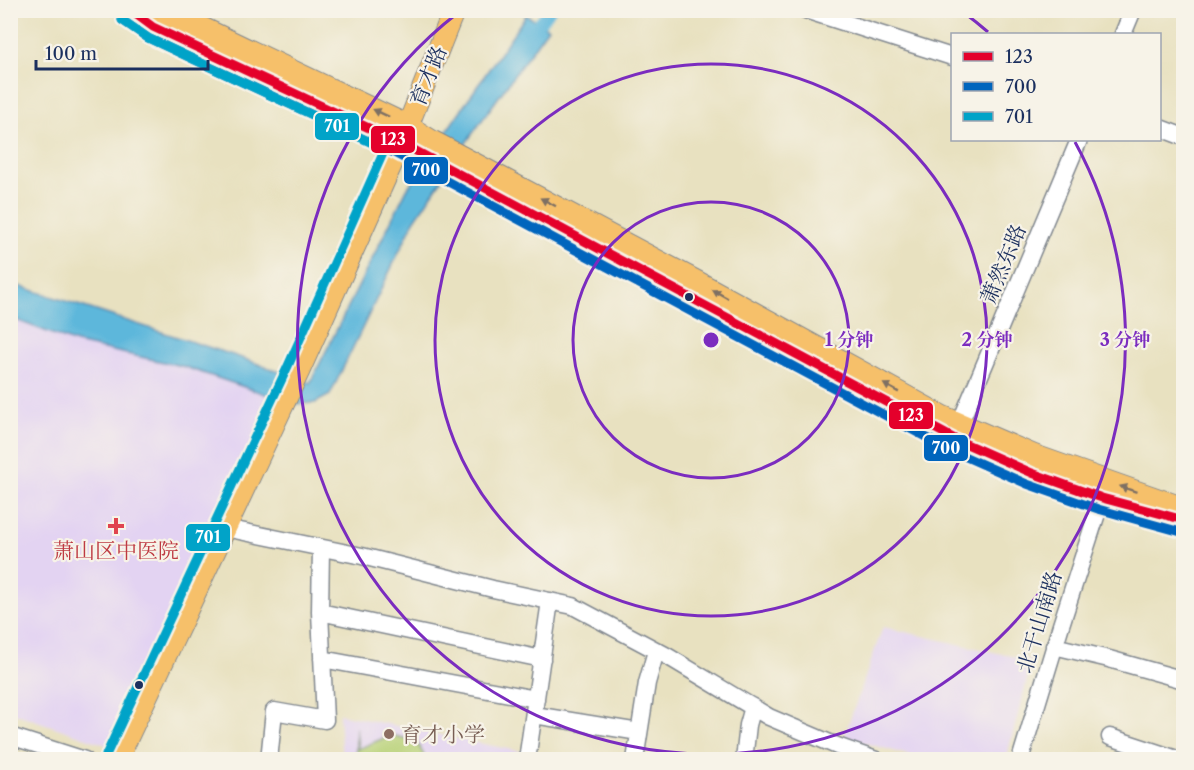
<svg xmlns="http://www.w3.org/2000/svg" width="1194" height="770" viewBox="0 0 1194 770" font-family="'Libre Caslon Text','Noto Serif SC',serif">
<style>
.built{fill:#e3d3f2}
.green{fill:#b8d177;stroke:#6a806a;stroke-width:1.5}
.water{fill:#5db7db;stroke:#3c739c;stroke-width:1.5}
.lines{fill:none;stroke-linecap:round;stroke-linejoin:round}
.canal{stroke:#5db7db;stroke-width:12}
.minor-casing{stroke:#82888f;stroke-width:19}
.major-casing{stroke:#82888f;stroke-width:23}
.minor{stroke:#fff;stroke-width:16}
.major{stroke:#f6c06b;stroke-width:21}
.bus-1-casing{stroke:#f7f3e8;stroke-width:14}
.bus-2-casing{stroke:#f7f3e8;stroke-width:14}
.bus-3-casing{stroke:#f7f3e8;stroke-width:14}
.bus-1{stroke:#e4002b;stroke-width:9}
.bus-2{stroke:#0065bd;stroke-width:9}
.bus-3{stroke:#01a3c8;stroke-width:9}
.oneway{fill:#7e7064}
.ring{fill:none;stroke:#7b2cbf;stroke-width:3}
.bus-dot{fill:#1b2f5e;stroke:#f7f3e8;stroke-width:2}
.health-dot{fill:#e0444e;stroke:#f7f3e8;stroke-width:2}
.education-dot{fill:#8d6e63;stroke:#f7f3e8;stroke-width:2}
.labels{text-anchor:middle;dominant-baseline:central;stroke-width:4.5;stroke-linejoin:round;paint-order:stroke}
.street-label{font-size:21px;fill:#1b2f5e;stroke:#f7f3e8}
.health-label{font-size:21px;fill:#be3a42;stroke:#f7f3e8}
.education-label{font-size:21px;fill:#785e54;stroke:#f7f3e8;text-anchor:start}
.centre{fill:#7b2cbf;stroke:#f7f3e8;stroke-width:3}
.ring-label{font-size:18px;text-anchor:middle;font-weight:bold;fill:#7b2cbf;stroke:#f7f3e8;stroke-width:4.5;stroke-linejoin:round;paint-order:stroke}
.line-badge{stroke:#f7f3e8;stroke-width:2}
.badge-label{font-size:16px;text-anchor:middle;font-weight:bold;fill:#fff}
</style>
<rect width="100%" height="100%" fill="#f7f3e8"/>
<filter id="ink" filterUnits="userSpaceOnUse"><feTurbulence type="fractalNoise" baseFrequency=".0167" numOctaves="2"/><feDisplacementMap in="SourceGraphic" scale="12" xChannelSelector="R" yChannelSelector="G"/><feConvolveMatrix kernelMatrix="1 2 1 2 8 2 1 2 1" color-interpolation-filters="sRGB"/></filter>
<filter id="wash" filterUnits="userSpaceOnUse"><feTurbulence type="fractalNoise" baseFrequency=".008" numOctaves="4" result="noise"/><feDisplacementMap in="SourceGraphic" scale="24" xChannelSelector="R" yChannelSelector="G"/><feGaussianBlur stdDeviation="1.35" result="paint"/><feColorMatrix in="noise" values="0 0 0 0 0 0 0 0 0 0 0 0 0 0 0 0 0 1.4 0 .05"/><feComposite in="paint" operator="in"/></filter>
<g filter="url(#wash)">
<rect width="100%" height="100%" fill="#e8e1c0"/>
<!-- built -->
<path class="built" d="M 10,318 L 76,343 L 182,366 L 285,401 L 121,750 L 11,712 Z
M 883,627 L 1032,661 L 1006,759 L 922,759 L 844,737 Z
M 339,714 L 537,755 L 537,759 L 342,759 Z"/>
<!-- green -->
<path class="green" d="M 356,728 L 358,749 L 391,735 L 416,741 L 426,759 L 356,759 Z"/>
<!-- water -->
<path class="water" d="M 526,15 L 548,28 L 470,137 L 414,221 L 330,395 L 315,403 L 295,404 L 182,366 L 76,343 L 11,318 L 10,283 L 236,356 L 310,383 L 407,189 Z"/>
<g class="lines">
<!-- canal -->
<path class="canal" d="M 539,23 L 550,10"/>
</g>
</g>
<g filter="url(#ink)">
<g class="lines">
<defs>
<path id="minor" d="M 805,10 L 952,57
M 1123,34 L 1133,10
M 1160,128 L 1184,137
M 955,435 L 1079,140
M 225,528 L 362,556 L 493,589 L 573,606 L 667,656 L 769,717 L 837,746 L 876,760
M 320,612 L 542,659
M 1054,646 L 1109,659 L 1184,680
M 322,659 L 536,699
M 534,715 L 639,732
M 10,736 L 85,760
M 1110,737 L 1180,760
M 269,760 L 274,711 L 325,720 L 320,612 L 321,548
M 527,760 L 550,601
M 635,760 L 647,683 L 656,651
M 744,760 L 748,725 L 753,707
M 1020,760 L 1061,625 L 1102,498"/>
<path id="major" d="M 129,10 L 153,27 L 401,143 L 953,438 L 1032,473 L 1102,498 L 1184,520
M 165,10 L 408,126 L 432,141 L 696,281 L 942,416 L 1033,455 L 1172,504
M 117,760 L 299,371 L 401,143 L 454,10"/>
</defs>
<!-- minor casing -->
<use href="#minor" class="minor-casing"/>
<!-- major casing -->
<use href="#major" class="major-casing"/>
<!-- minor -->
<use href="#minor" class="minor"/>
<!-- major -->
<use href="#major" class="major"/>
<defs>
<path id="bus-1" d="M 130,10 L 153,27 L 401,143 L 953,438 L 1032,473 L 1102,498 L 1184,520"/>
<path id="bus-2" d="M 122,20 L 148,38 L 396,154 L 948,449 L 1027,484 L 1098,509 L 1181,532"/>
<path id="bus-3" d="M 106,755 L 288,366 L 385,149 L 148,38 L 122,20"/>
</defs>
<!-- bus-1 casing -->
<use href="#bus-1" class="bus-1-casing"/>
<!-- bus-2 casing -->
<use href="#bus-2" class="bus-2-casing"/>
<!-- bus-3 casing -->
<use href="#bus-3" class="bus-3-casing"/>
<!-- bus-1 -->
<use href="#bus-1" class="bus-1"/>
<!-- bus-2 -->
<use href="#bus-2" class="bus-2"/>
<!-- bus-3 -->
<use href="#bus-3" class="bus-3"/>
</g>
<!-- one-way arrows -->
<defs><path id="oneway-solid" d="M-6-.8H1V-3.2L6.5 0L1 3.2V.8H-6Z" transform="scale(1.5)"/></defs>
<g class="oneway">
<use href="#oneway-solid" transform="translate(381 113) rotate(-155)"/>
<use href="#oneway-solid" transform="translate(548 202) rotate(-152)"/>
<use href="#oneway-solid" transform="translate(720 294) rotate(-151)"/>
<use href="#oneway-solid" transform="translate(891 388) rotate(-151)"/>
<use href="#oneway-solid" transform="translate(1128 489) rotate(-161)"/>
</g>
</g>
<!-- distance rings -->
<g class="ring">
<circle cx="711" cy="340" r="138"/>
<circle cx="711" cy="340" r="276"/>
<path d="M963 12A414 414 0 0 1 988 32M1075 142A414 414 0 1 1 459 12"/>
</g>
<!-- markers -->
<g class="bus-dot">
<circle cx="689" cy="297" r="5"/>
<circle cx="139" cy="685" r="5"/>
</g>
<path class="health-dot" d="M113 517h6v6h6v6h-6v6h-6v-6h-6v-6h6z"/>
<circle class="education-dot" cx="389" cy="734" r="6"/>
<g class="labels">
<!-- street labels -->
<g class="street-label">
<text transform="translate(428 76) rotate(-68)">育才路</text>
<text transform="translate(1003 264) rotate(-67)">萧然东路</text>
<text transform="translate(1039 622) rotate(-73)">北干山南路</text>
</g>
<!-- health labels -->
<g class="health-label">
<text x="116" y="550">萧山区中医院</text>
</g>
<!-- education labels -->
<g class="education-label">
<text x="401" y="734">育才小学</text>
</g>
</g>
<circle cx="711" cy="340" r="9" class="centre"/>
<g class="ring-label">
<text x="849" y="346">1 分钟</text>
<text x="987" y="346">2 分钟</text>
<text x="1125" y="346">3 分钟</text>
</g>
<g class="line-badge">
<rect x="314" y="112" width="46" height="29" rx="6" fill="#01a3c8"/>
<rect x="370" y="125" width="46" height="29" rx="6" fill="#e4002b"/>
<rect x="403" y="156" width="46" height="29" rx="6" fill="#0065bd"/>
<rect x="888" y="401" width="46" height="29" rx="6" fill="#e4002b"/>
<rect x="923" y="434" width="46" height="28" rx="6" fill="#0065bd"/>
<rect x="185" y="523" width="46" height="29" rx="6" fill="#01a3c8"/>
</g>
<g class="badge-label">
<text x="337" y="132">701</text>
<text x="393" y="145">123</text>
<text x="426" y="176">700</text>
<text x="911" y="421">123</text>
<text x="946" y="454">700</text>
<text x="208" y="543">701</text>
</g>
<!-- margin -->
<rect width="1194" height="770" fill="none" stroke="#f7f3e8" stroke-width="36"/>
<!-- legend -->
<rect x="951" y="33" width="210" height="108" fill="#f7f3e8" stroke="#9fa5b1" stroke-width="1.5"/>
<rect x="963" y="52" width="30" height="9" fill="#e4002b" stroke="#9fa5b1" stroke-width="1.5"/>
<text x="1005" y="63" font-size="18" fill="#1b2f5e">123</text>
<rect x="963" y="82" width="30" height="9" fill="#0065bd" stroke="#9fa5b1" stroke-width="1.5"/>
<text x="1005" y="93" font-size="18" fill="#1b2f5e">700</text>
<rect x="963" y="112" width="30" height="9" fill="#01a3c8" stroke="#9fa5b1" stroke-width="1.5"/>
<text x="1005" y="123" font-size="18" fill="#1b2f5e">701</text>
<!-- scale -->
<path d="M36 60v9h172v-9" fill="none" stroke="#1b2f5e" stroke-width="3"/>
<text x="45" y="60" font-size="18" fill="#1b2f5e" stroke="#f7f3e8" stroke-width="4.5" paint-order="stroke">100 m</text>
</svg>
